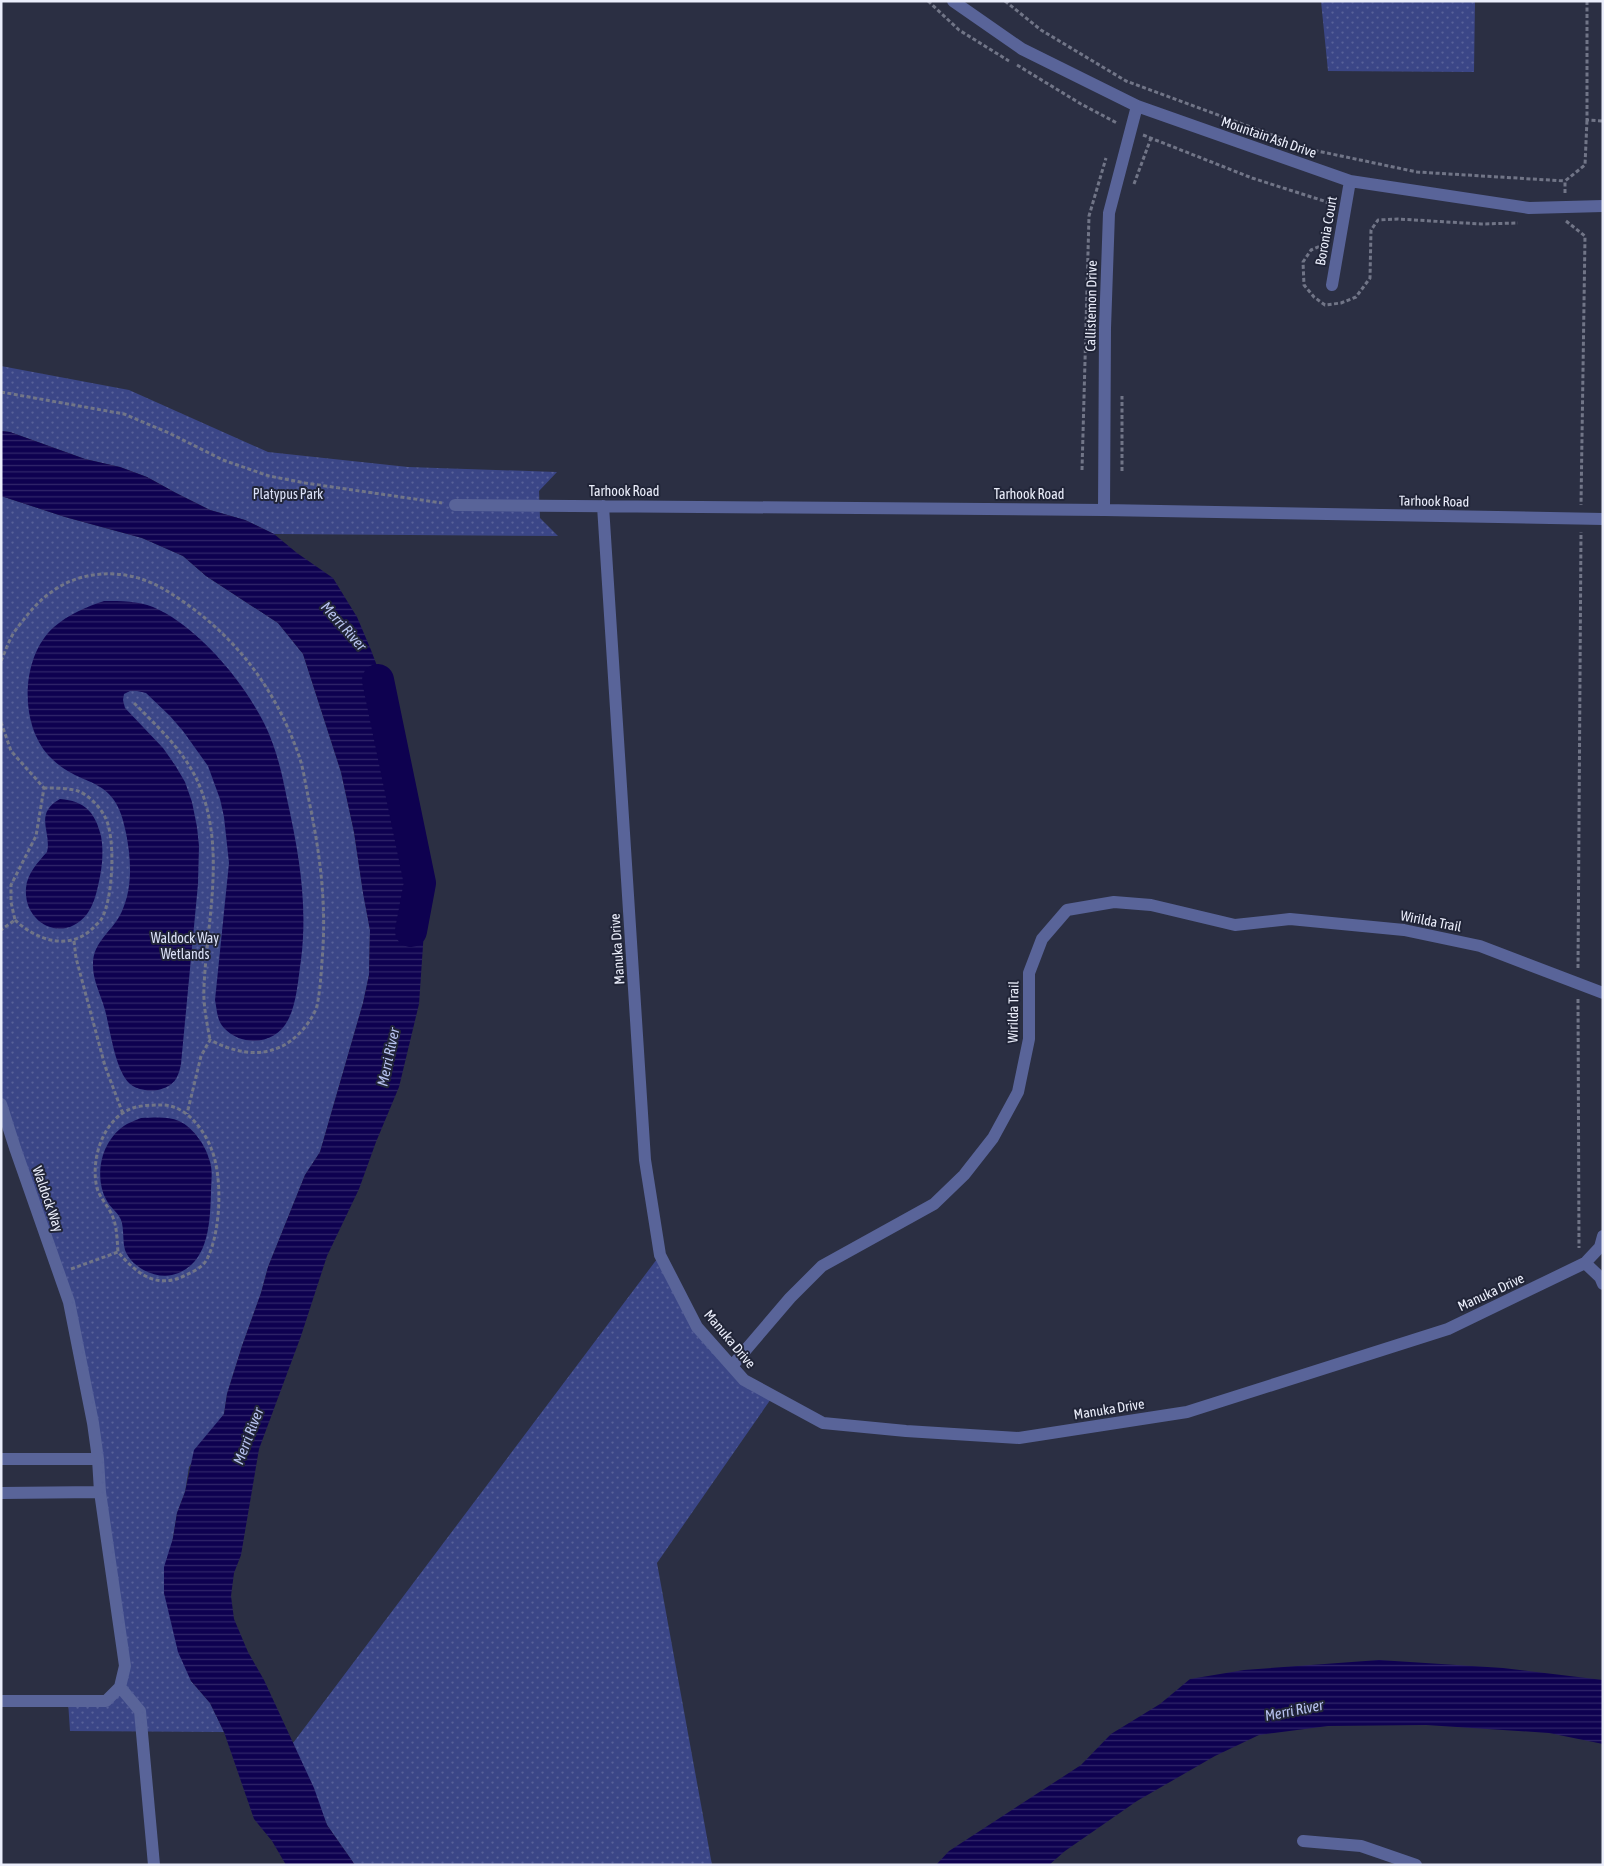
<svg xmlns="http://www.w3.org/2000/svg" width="1604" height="1866" viewBox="0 0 1604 1866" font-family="'Asap Condensed',sans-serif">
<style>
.green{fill:url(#green-dots)}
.water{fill:url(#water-rules)}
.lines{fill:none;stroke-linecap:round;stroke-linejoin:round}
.river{stroke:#0e0150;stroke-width:32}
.path{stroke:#717587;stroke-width:3;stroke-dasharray:4 2.5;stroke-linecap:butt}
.minor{stroke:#596499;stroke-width:12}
.labels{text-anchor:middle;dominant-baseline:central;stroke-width:4;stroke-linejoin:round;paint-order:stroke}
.street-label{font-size:14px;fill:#ebeefb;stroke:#212538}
.park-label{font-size:14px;fill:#dbe1f7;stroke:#212538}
.water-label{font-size:15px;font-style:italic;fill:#b8c3f0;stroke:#212538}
</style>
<defs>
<pattern id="green-dots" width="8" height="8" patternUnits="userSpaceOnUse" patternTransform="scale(1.25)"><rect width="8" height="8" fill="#3b4687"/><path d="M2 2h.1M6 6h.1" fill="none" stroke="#586199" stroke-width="1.8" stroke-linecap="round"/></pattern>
<pattern id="water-rules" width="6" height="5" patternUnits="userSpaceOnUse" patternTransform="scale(1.25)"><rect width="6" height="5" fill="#0e0150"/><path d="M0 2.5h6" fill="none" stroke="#31266a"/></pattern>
</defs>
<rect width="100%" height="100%" fill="#2b2f43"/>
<!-- green -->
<path class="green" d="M 1321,1 L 1475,1 L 1474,72 L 1328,71 Z
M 1,366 L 129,390 L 268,452 L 408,467 L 557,472 L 539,491 L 540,518 L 558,536 L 274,534 L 245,520 L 210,510 L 176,493 L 147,477 L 120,467 L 85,459 L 10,432 L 1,431 Z
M 1,496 L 65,517 L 142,538 L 183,556 L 206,576 L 278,623 L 303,654 L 341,772 L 354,832 L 363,892 L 370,930 L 369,975 L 363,1003 L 320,1152 L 305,1175 L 268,1267 L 261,1293 L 242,1346 L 227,1394 L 224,1414 L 189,1467 L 185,1492 L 177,1513 L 164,1593 L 191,1681 L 210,1703 L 224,1732 L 70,1731 L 68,1701 L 106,1701 L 125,1666 L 69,1302 L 1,1104 Z
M 660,1255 L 697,1327 L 744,1380 L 773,1396 L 657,1563 L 712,1865 L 355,1865 L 327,1825 L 293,1743 Z"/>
<!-- water -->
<path class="water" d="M 1,431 L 10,432 L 85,459 L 120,467 L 147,477 L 176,493 L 210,510 L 245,520 L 274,534 L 297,553 L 333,578 L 357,617 L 371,650 L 382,679 L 388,736 L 404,787 L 417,868 L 424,931 L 419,1004 L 399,1087 L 376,1142 L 359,1189 L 327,1256 L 301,1336 L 259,1449 L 241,1555 L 234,1573 L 231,1596 L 234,1619 L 248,1652 L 264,1680 L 314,1788 L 327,1825 L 355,1865 L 286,1865 L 272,1841 L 254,1819 L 224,1732 L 210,1703 L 191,1681 L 178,1652 L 164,1593 L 164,1567 L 173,1538 L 177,1513 L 185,1492 L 194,1450 L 224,1414 L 227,1394 L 242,1346 L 261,1293 L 268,1267 L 305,1175 L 320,1152 L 363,1003 L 369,975 L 370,930 L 363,893 L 354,832 L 341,772 L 303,654 L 278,623 L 206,576 L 183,556 L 142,538 L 65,517 L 1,496 Z
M 104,601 C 121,601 138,601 153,607 C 170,614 187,627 200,639 C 226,663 248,692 264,723 C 276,747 282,773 287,799 C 299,853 308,905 301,960 C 298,979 297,1003 288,1020 C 276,1044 243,1048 224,1028 C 217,1021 217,1010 215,1000 L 229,863 L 224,817 L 220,799 L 208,766 L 183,731 L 170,716 L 146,693 L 137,691 L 130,691 L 124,694 L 123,700 L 125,708 L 163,748 L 175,765 L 185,782 L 192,802 L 197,827 L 199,846 L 198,884 L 181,1064 C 178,1079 174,1086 158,1090 C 147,1092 131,1089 125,1078 C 114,1061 110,1029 105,1010 C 101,995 93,981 93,966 C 92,941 113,932 122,911 C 133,887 131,858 126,833 C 115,771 81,791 48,755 C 19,723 21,656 54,627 C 69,614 86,607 104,601 Z
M 60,799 C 85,801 95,812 101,836 C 104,853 102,869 98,886 C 96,895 93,906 87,914 C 64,944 23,924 26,888 C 27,874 38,862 47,852 C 52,832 33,814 60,799 Z
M 141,1118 C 153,1118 168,1116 179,1121 C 194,1128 206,1146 210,1162 C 213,1171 211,1183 211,1193 C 210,1223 209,1266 172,1275 C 155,1279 131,1267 125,1250 C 122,1239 125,1225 119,1216 C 116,1211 110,1207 107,1201 C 93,1177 101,1139 127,1124 C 131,1122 136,1120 141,1118 Z
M 1379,1660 L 1503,1668 L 1603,1680 L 1603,1744 L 1549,1733 L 1426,1725 L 1328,1726 L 1259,1735 L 1215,1756 L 1137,1801 L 1065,1851 L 1049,1865 L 936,1865 L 949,1851 L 1081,1765 L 1111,1734 L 1160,1704 L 1190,1679 L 1244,1670 Z"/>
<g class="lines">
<!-- river -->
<path class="river" d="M 378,680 L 420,883 L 411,931"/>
<!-- path -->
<path class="path" d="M 928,1 L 959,30 L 1009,61
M 1005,1 L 1041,30 L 1126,81 L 1286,140
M 1587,1 L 1587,120 L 1603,121
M 1017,65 L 1081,104 L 1117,123
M 1143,135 L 1252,178 L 1324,201 L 1332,205
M 1308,149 L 1417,172 L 1565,181
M 1134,184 L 1151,138
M 1565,193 L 1565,181 L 1585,165 L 1587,120
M 1566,221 L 1585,236 L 1581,505
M 1325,244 L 1311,250 L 1303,262 L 1304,285 L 1314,297 L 1325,305 L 1341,303 L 1356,297 L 1370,278 L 1371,230 L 1378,220 L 1398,219 L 1481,224 L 1518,223
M 1,392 L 124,414 L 169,433 L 223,460 L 269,476 L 305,483 L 442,503
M 1082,470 L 1089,216 L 1106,158
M 1122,471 L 1122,396
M 1,661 C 5,652 8,643 13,634 C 16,629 21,623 25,618 C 48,588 77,572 115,574 C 145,576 164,588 188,605 C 241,643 276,692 298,753 C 303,766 305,782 308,796 C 320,852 327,904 322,961 C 321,976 320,991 317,1006 C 312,1022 295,1041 280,1047 C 256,1058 232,1051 210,1040 L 201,1056 L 187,1114
M 134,703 C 157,726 183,750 197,780 C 227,846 207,918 204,987 C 203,1005 207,1023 210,1040
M 1,722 L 11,751 L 44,788 L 36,836 L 11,885 L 11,902 L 15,920 L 1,930
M 15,920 C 37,941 71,952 95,926 C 97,924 101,921 102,918 C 113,898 116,837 105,817 C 100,807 89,795 78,791 C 68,788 55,788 44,788
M 74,941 L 76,958 L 105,1066 L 123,1114
M 1578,968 L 1581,532
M 1578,999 L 1579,1248
M 71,1269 L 118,1252 C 137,1274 157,1290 186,1275 C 193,1272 203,1267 207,1259 C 221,1232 223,1176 211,1148 C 203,1128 186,1106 163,1105 C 153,1105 142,1105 133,1108 C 103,1118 90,1160 97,1188 C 100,1198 108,1206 112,1215 C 117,1226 117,1239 118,1252"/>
<!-- minor -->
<path class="minor" d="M 953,1 L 1022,49 L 1137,106 L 1350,181 L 1529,208 L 1603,206
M 1332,285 L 1350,181
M 455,505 L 1104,510 L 1603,519
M 603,506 L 645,1160 L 660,1255 L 697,1327 L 744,1380 L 823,1423 L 906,1431 L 1019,1438 L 1187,1412 L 1448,1329 L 1585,1263 L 1600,1247 L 1603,1236
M 1104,510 L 1105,328 L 1109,213 L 1137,106
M 1,1104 L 15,1148 L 69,1302 L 93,1423 L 98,1459 L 100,1492 L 125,1666 L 120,1687 L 106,1701 L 1,1701
M 1585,1263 L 1600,1277 L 1603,1284
M 732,1366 L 790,1298 L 822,1266 L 934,1204 L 964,1175 L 993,1138 L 1018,1092 L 1029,1039 L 1029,973 L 1042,939 L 1067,910 L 1114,902 L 1151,905 L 1235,925 L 1290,919 L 1404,930 L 1480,946 L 1603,993
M 1,1459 L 98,1459
M 1,1493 L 100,1492
M 120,1687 L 140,1711 L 154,1865
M 1303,1841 L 1361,1846 L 1416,1865"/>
</g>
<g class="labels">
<!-- street labels -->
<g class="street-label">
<text transform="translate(1269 137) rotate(19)">Mountain Ash Drive</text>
<text transform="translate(1326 231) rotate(-80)">Boronia Court</text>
<text transform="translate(1091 306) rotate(-89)">Callistemon Drive</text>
<text x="624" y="491">Tarhook Road</text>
<text x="1029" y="494">Tarhook Road</text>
<text transform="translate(1434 501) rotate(1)">Tarhook Road</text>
<text transform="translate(1431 921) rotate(11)">Wirilda Trail</text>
<text transform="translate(617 949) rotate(-94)">Manuka Drive</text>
<text transform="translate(1013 1012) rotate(-89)">Wirilda Trail</text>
<text transform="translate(48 1199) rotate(71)">Waldock Way</text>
<text transform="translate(1491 1292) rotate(-25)">Manuka Drive</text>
<text transform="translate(730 1339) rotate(50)">Manuka Drive</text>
<text transform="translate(1109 1409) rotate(-9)">Manuka Drive</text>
</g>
<!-- park labels -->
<g class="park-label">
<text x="288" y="494">Platypus Park</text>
<text x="185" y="938">Waldock Way<tspan x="185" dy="16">Wetlands</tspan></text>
</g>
<!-- water labels -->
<g class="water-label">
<text transform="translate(344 626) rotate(48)">Merri River</text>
<text transform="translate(388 1057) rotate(-78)">Merri River</text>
<text transform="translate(248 1436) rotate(-69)">Merri River</text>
<text transform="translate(1294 1710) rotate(-11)">Merri River</text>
</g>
</g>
<!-- border -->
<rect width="1604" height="1866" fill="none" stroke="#ebeefb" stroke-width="5"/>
</svg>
